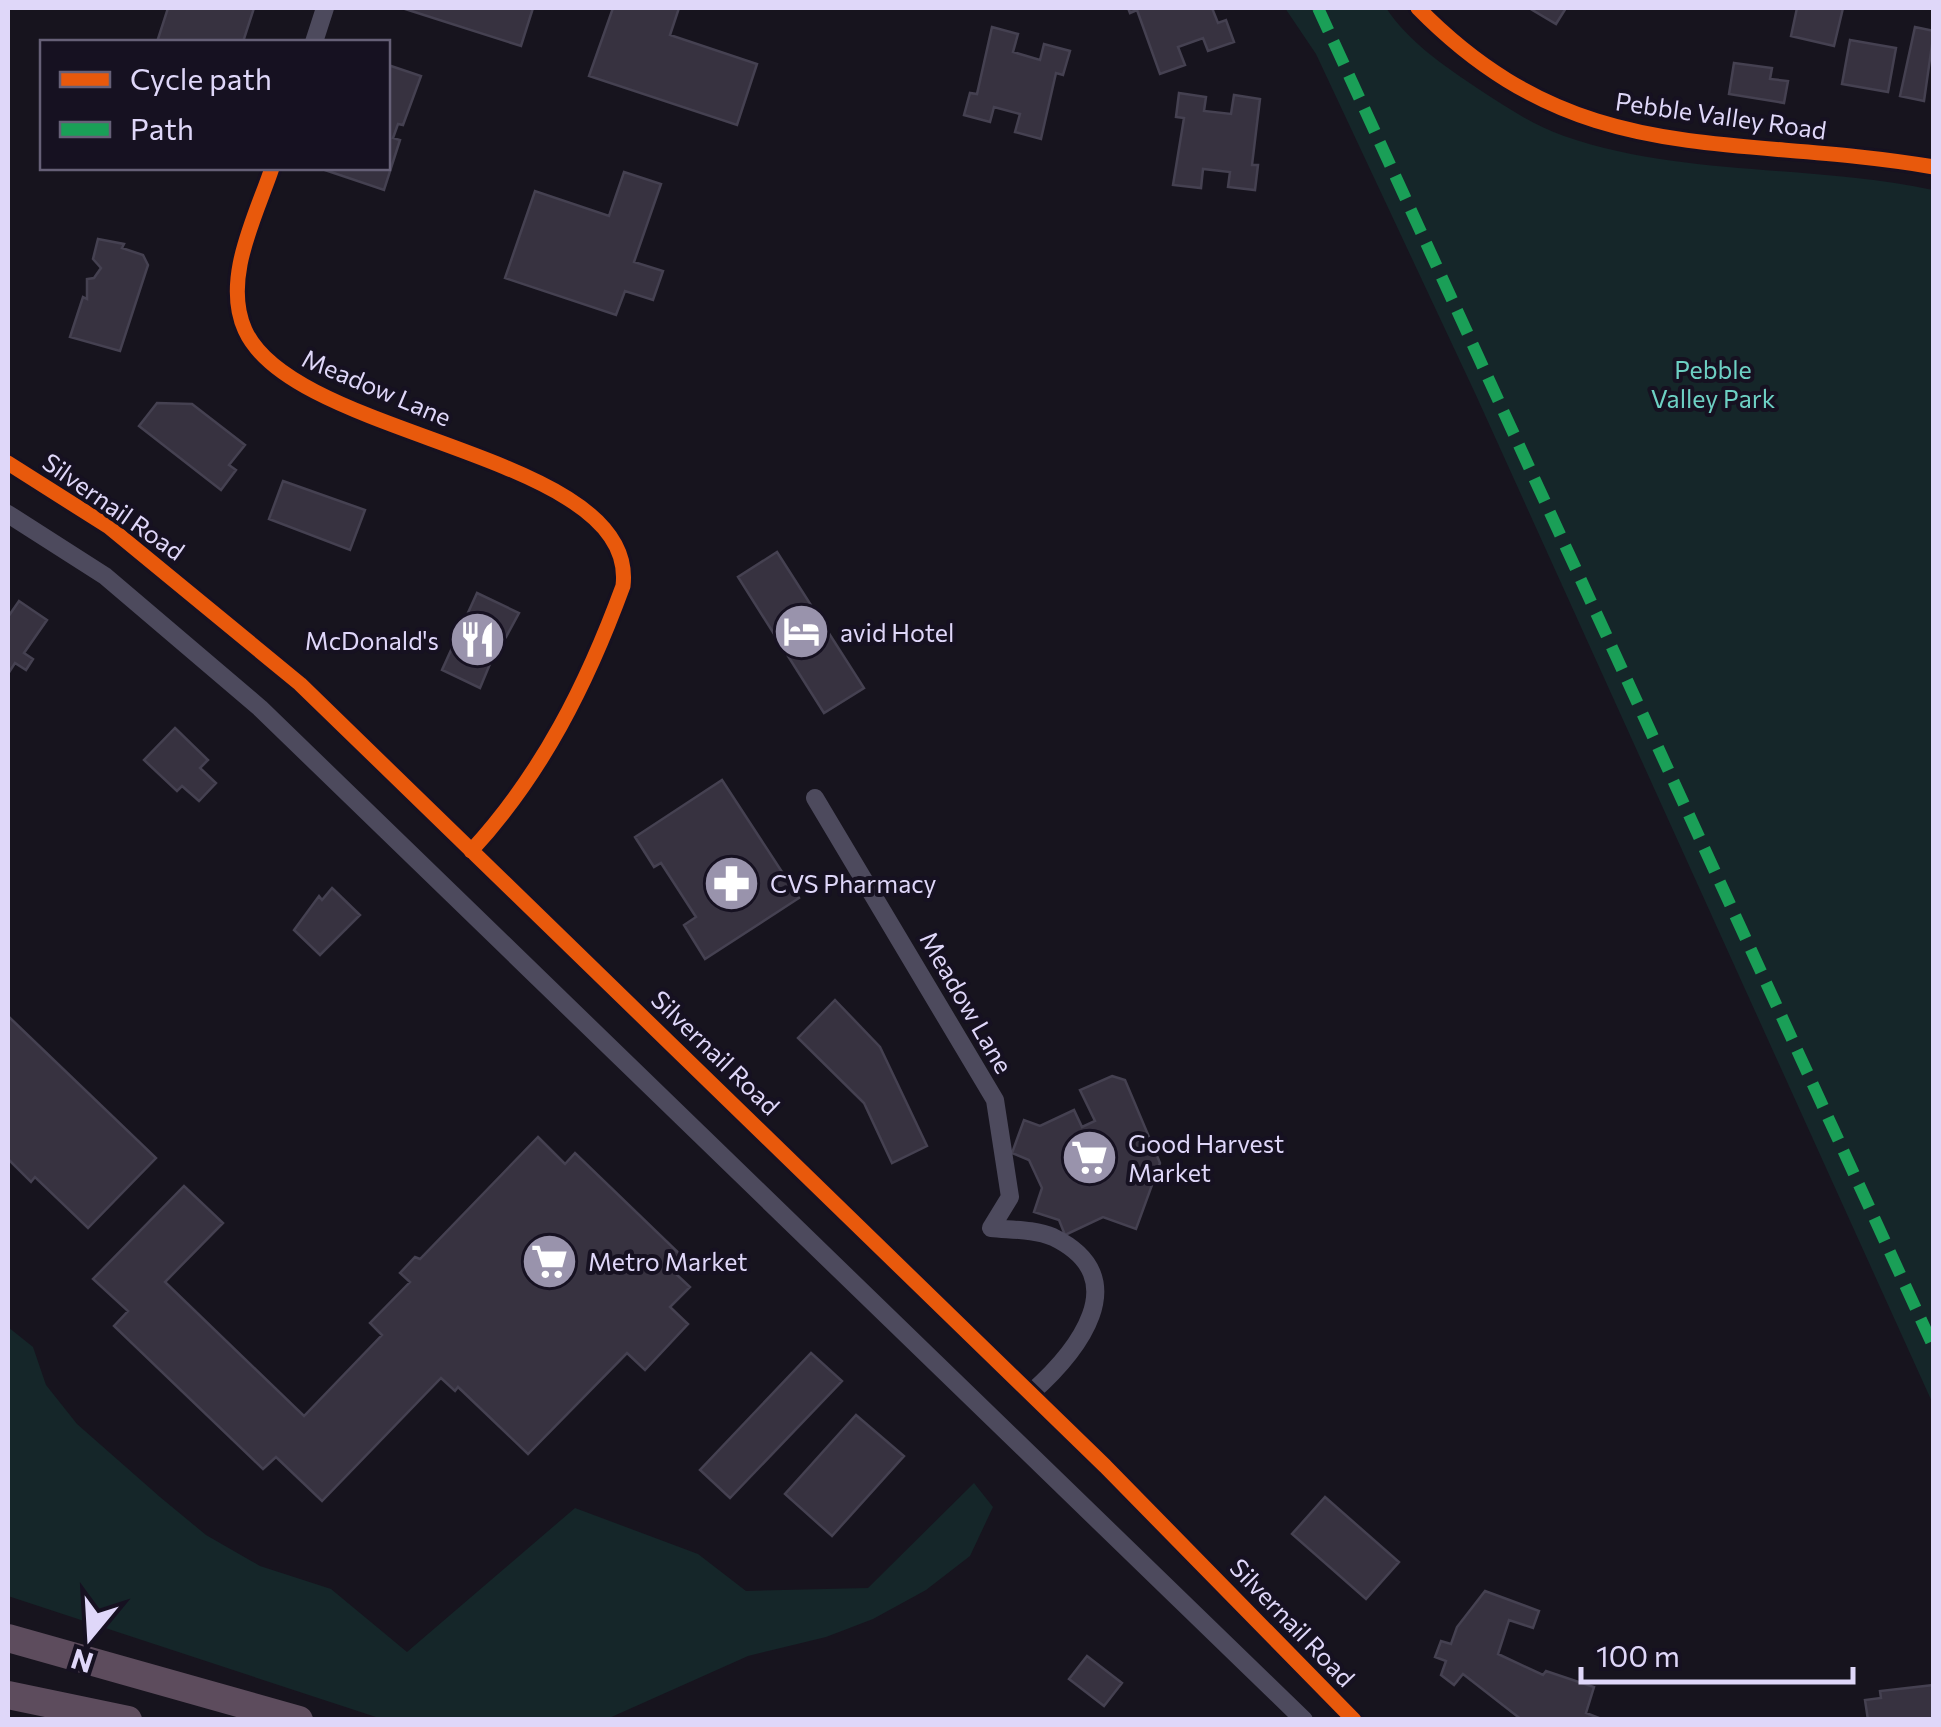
<svg xmlns="http://www.w3.org/2000/svg" width="1941" height="1727" viewBox="0 0 1941 1727" font-family="Commissioner,sans-serif">
<style>
.green{fill:#152629}
.building{fill:#373240;stroke:#454151;stroke-width:2.5}
.lines{fill:none;stroke-linecap:round;stroke-linejoin:round}
.minor{stroke:#4d4a5d;stroke-width:18}
.highway{stroke:#5d4c5d;stroke-width:28}
.quiet{stroke:#1a9f57;stroke-width:12;stroke-dasharray:25 12;stroke-linecap:butt}
.cycleway-casing{stroke:#161121;stroke-width:21}
.cycleway{stroke:#e8590c;stroke-width:15}
.labels{text-anchor:middle;dominant-baseline:central;stroke-width:8;stroke-linejoin:round;paint-order:stroke}
.street-label{font-size:25px;fill:#dfd7f9;stroke:#161121}
.park-label{font-size:25px;fill:#6dd0c3;stroke:#161121}
.poi-label{font-size:25px;fill:#dfd7f9;stroke:#161121;text-anchor:start}
</style>
<rect width="100%" height="100%" fill="#17141e"/>
<!-- green -->
<path class="green" d="M 1285,8 L 1386,8 C 1408,41 1444,66 1477,88 C 1505,106 1532,125 1564,136 C 1681,177 1812,164 1933,190 L 1933,1404 L 1475,393 L 1316,54 Z
M 8,1327 L 33,1347 L 46,1385 L 77,1424 L 160,1497 L 206,1535 L 260,1566 L 331,1589 L 407,1652 L 575,1508 L 698,1554 L 746,1591 L 868,1588 L 974,1483 L 993,1507 L 970,1556 L 926,1590 L 873,1619 L 826,1637 L 748,1656 L 607,1719 L 382,1719 L 8,1596 Z"/>
<!-- building -->
<path class="building" d="M 168,8 L 254,8 L 243,42 L 157,42 Z
M 402,8 L 533,8 L 521,46 Z
M 613,8 L 679,8 L 670,35 L 757,64 L 737,125 L 589,76 Z
M 1128,8 L 1212,8 L 1218,23 L 1226,20 L 1234,42 L 1208,51 L 1203,38 L 1178,47 L 1185,65 L 1160,74 L 1137,10 L 1130,13 Z
M 1529,8 L 1566,8 L 1556,24 Z
M 1797,8 L 1843,8 L 1834,46 L 1791,36 Z
M 992,27 L 1018,34 L 1013,52 L 1040,60 L 1044,44 L 1070,51 L 1063,75 L 1056,73 L 1041,139 L 1015,132 L 1020,114 L 994,107 L 990,122 L 964,115 L 970,93 L 977,94 Z
M 1915,27 L 1934,31 L 1924,101 L 1900,96 Z
M 1850,40 L 1896,48 L 1888,92 L 1842,84 Z
M 1734,63 L 1772,68 L 1770,79 L 1788,81 L 1784,103 L 1729,94 Z
M 388,65 L 421,76 L 403,125 L 398,124 L 393,138 L 400,140 L 384,190 L 319,168 L 388,168 Z
M 1179,93 L 1206,97 L 1204,111 L 1231,114 L 1234,95 L 1260,99 L 1252,165 L 1258,165 L 1255,190 L 1228,187 L 1230,172 L 1203,169 L 1201,188 L 1173,185 L 1184,118 L 1176,117 Z
M 624,172 L 661,184 L 634,262 L 663,271 L 653,300 L 625,291 L 616,315 L 505,278 L 535,191 L 609,216 Z
M 98,239 L 124,244 L 122,248 L 143,255 L 148,265 L 120,351 L 70,337 L 83,297 L 87,299 L 87,279 L 94,278 L 101,268 L 93,259 Z
M 157,403 L 192,404 L 245,445 L 229,465 L 236,470 L 221,490 L 139,426 Z
M 283,481 L 365,510 L 350,550 L 269,519 Z
M 777,552 L 864,688 L 824,713 L 738,577 Z
M 477,593 L 519,613 L 506,637 L 502,635 L 480,688 L 442,670 Z
M 19,601 L 47,620 L 24,653 L 33,659 L 26,670 L 15,663 L 8,674 L 8,617 Z
M 175,728 L 208,760 L 200,768 L 216,783 L 199,801 L 182,786 L 177,791 L 144,760 Z
M 722,780 L 799,898 L 705,959 L 684,925 L 696,917 L 661,863 L 654,867 L 635,837 Z
M 332,888 L 360,915 L 320,955 L 294,930 L 319,896 L 322,900 Z
M 835,1000 L 880,1047 L 927,1146 L 892,1163 L 864,1103 L 798,1038 Z
M 8,1016 L 156,1158 L 88,1228 L 35,1177 L 31,1182 L 8,1159 Z
M 1112,1076 L 1125,1080 L 1160,1163 L 1136,1229 L 1103,1217 L 1065,1235 L 1059,1220 L 1034,1212 L 1042,1188 L 1029,1160 L 1012,1153 L 1024,1120 L 1040,1126 L 1074,1110 L 1082,1127 L 1095,1121 L 1080,1090 Z
M 538,1137 L 565,1164 L 575,1153 L 688,1262 L 676,1274 L 690,1287 L 670,1307 L 688,1324 L 645,1370 L 627,1353 L 528,1454 L 458,1387 L 455,1391 L 441,1378 L 322,1501 L 276,1457 L 263,1469 L 114,1326 L 128,1311 L 93,1279 L 184,1186 L 223,1223 L 165,1282 L 304,1416 L 382,1335 L 370,1323 L 410,1282 L 400,1273 L 415,1257 L 420,1259 Z
M 811,1353 L 842,1381 L 730,1498 L 700,1470 Z
M 856,1415 L 904,1456 L 832,1536 L 785,1494 Z
M 1325,1497 L 1399,1562 L 1366,1599 L 1292,1534 Z
M 1485,1591 L 1539,1611 L 1533,1628 L 1509,1620 L 1498,1654 L 1543,1675 L 1546,1671 L 1594,1687 L 1586,1713 L 1604,1720 L 1522,1720 L 1463,1674 L 1454,1685 L 1441,1675 L 1446,1661 L 1435,1657 L 1441,1641 L 1451,1644 L 1457,1627 Z
M 1087,1656 L 1122,1683 L 1104,1706 L 1069,1679 Z
M 1934,1685 L 1934,1720 L 1868,1720 L 1865,1700 L 1881,1698 L 1880,1691 Z"/>
<g class="lines">
<!-- minor -->
<path class="minor" d="M 1418,8 C 1579,172 1728,132 1934,167
M 314,42 L 325,8
M 272,168 C 256,216 222,279 245,330 C 294,440 639,452 623,586 C 587,684 542,774 471,851
M 8,463 L 109,527 L 300,684 L 1105,1466 L 1354,1720
M 8,514 L 105,576 L 260,708 L 1304,1720
M 815,798 L 995,1100 L 1010,1197 L 991,1228 C 1010,1230 1035,1229 1053,1237 C 1138,1278 1076,1353 1031,1393"/>
<!-- highway -->
<path class="highway" d="M 8,1638 L 299,1720
M 8,1695 L 128,1720"/>
<!-- quiet -->
<path class="quiet" d="M 1318,8 L 1934,1348"/>
<defs>
<path id="cycleway" d="M 1418,8 C 1579,172 1728,132 1934,167
M 272,168 C 256,216 222,279 245,330 C 294,440 639,452 623,586 C 587,684 542,774 471,851
M 8,463 L 109,527 L 300,684 L 1105,1466 L 1354,1720"/>
</defs>
<!-- cycleway casing -->
<use href="#cycleway" class="cycleway-casing"/>
<!-- cycleway -->
<use href="#cycleway" class="cycleway"/>
</g>
<!-- icons -->
<defs>
<symbol id="hotel-disc" viewBox="-11 -11 22 22"><circle r="9.5" fill="#9993ac" stroke="#161121"/><path d="M-6-4.5h1.5V1H6V5H4.5V3h-9V5H-6ZM-4 0a1.8 1.8 0 1 1 3.6 0ZM.5 0V-2.5h3Q6-2.5 6 0Z" fill="#fff"/></symbol>
<symbol id="restaurant-disc" viewBox="-11 -11 22 22"><circle r="9.5" fill="#9993ac" stroke="#161121"/><path d="M-5-6h1v4h1v-4h1v4h1v-4h1v5L-1.5 .5V6h-2V.5L-5-1ZM5-6V6H3V1.5H1.5Q1.5-4 5-6Z" fill="#fff"/></symbol>
<symbol id="pharmacy-disc" viewBox="-11 -11 22 22"><circle r="9.5" fill="#9993ac" stroke="#161121"/><path d="M-2-6h4v4h4v4h-4v4h-4v-4h-4v-4h4Z" fill="#fff"/></symbol>
<symbol id="supermarket-disc" viewBox="-11 -11 22 22"><circle r="9.5" fill="#9993ac" stroke="#161121"/><path d="M-6-5.5h2.5l.6 2H6L4.5 2H-2.5L-4.4-4H-6ZM-1.5 3.2a1.3 1.3 0 1 0 .1 0ZM3 3.2a1.3 1.3 0 1 0 .1 0Z" fill="#fff"/></symbol>
</defs>
<g fill-rule="evenodd">
<use href="#hotel-disc" x="770" y="600" width="63" height="63"/>
<use href="#restaurant-disc" x="446" y="608" width="63" height="63"/>
<use href="#pharmacy-disc" x="700" y="852" width="63" height="63"/>
<use href="#supermarket-disc" x="1058" y="1126" width="63" height="63"/>
<use href="#supermarket-disc" x="518" y="1230" width="63" height="63"/>
</g>
<g class="labels">
<!-- street labels -->
<g class="street-label">
<text transform="translate(1721 115) rotate(8)">Pebble Valley Road</text>
<text transform="translate(377 387) rotate(23)">Meadow Lane</text>
<text transform="translate(114 506) rotate(35)">Silvernail Road</text>
<text transform="translate(967 1002) rotate(60)">Meadow Lane</text>
<text transform="translate(716 1052) rotate(44)">Silvernail Road</text>
<text transform="translate(1293 1622) rotate(46)">Silvernail Road</text>
</g>
<!-- park labels -->
<g class="park-label">
<text x="1713" y="369">Pebble<tspan x="1713" dy="29">Valley Park</tspan></text>
</g>
<!-- poi labels -->
<g class="poi-label">
<text x="840" y="632">avid Hotel</text>
<text x="439" y="640" text-anchor="end">McDonald's</text>
<text x="770" y="883">CVS Pharmacy</text>
<text x="1128" y="1143">Good Harvest<tspan x="1128" dy="29">Market</tspan></text>
<text x="588" y="1261">Metro Market</text>
</g>
</g>
<!-- border -->
<rect width="1941" height="1727" fill="none" stroke="#dfd7f9" stroke-width="20"/>
<!-- legend -->
<rect x="40" y="40" width="350" height="130" fill="#161121" stroke="#666077" stroke-width="2.5"/>
<rect x="60" y="72" width="50" height="15" fill="#e8590c" stroke="#666077" stroke-width="2.5"/>
<text x="130" y="90" font-size="30" fill="#dfd7f9">Cycle path</text>
<rect x="60" y="122" width="50" height="15" fill="#1a9f57" stroke="#666077" stroke-width="2.5"/>
<text x="130" y="140" font-size="30" fill="#dfd7f9">Path</text>
<!-- north arrow -->
<g transform="translate(90 1637) rotate(198)" stroke="#161121" stroke-width="8" paint-order="stroke">
<path d="M0-8L18 38L0 25L-18 38Z" fill="#dfd7f9"/>
<text y="-15" font-size="28" font-weight="bold" text-anchor="middle" fill="#dfd7f9">N</text>
</g>
<!-- scale -->
<path d="M1581 1667v15h272v-15" fill="none" stroke="#dfd7f9" stroke-width="5"/>
<text x="1596" y="1667" font-size="30" fill="#dfd7f9" stroke="#161121" stroke-width="8" paint-order="stroke">100 m</text>
</svg>
